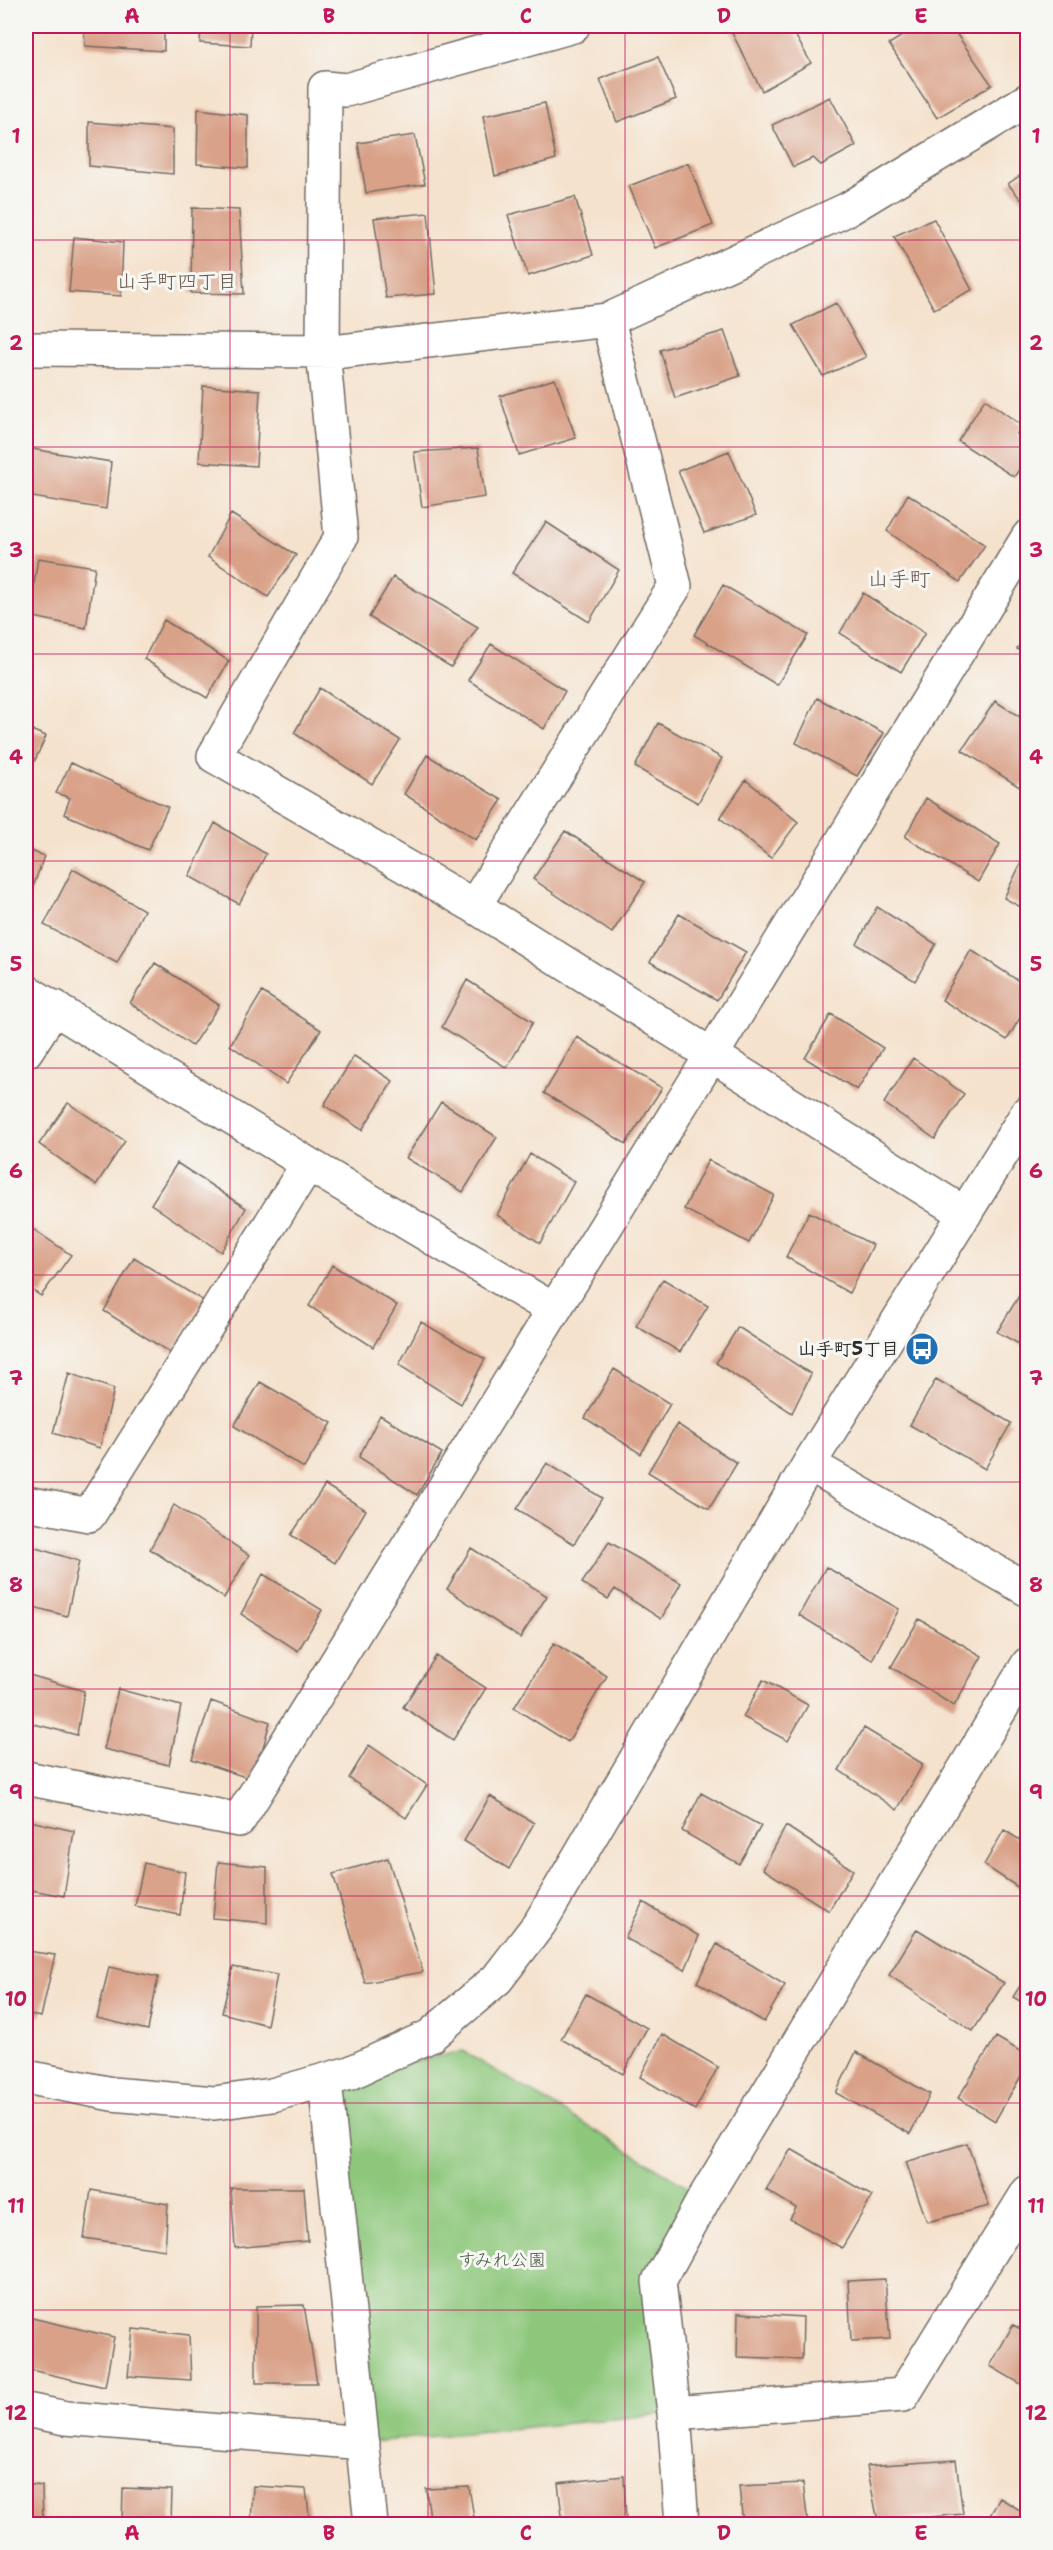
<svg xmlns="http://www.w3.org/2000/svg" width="1053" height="2550" viewBox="0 0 1053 2550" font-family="'Shantell Sans','Klee One',sans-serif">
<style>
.green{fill:#8dc77b;stroke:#5c7953;stroke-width:1.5}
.building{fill:#d9a188}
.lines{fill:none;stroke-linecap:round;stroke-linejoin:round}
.minor-casing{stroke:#726b64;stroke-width:36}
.minor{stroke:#fff;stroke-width:33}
.grid{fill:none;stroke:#c2185b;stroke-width:1.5;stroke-opacity:0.55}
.labels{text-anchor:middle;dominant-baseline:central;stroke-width:6;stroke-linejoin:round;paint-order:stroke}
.poi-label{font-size:18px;font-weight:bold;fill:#2b2b2b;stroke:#f6f6f2;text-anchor:end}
.park-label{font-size:18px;fill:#485a43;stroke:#f6f6f2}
.neighbourhood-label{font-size:20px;fill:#68544c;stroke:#f6f6f2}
.quarter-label{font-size:21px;fill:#68544c;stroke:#f6f6f2}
.neatline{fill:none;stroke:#c2185b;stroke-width:2}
.grid-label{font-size:20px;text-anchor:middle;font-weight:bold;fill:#c2185b}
</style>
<rect width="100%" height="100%" fill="#f6f6f2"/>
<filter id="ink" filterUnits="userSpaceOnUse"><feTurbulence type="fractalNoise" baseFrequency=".0167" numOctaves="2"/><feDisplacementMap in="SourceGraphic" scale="12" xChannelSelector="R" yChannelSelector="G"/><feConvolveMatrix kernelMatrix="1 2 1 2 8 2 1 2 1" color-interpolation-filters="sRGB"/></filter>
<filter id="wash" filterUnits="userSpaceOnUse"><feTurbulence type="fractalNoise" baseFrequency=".008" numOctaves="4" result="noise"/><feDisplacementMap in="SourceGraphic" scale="24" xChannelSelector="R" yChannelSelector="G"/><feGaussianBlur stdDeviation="1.35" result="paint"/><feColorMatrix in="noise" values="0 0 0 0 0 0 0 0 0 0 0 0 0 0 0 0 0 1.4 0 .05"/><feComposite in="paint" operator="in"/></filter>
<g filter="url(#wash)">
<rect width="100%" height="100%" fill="#f5e2cd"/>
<!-- green -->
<path class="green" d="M 463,2051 L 705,2197 L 659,2281 L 674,2413 L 363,2443 L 325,2081 Z"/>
<g id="blocks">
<!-- building -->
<path class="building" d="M 84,26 L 164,26 L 164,51 L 85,46 Z
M 201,26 L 251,26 L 250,46 L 200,43 Z
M 741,26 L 790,26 L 811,63 L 762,91 L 731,31 Z
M 918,26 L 951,26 L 992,85 L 937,118 L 889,44 Z
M 658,57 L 676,99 L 617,122 L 600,79 Z
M 830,97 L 856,146 L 821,165 L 813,158 L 793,167 L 772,125 Z
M 545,103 L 556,159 L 495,176 L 483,116 Z
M 198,109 L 248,115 L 248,168 L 197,164 Z
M 89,122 L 173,129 L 173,174 L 89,166 Z
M 415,135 L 425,184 L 366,193 L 358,143 Z
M 688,163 L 713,225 L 655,248 L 629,186 Z
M 1028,170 L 1028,208 L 1008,184 Z
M 575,197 L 593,255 L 528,276 L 508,215 Z
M 192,208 L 239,210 L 244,294 L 191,293 Z
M 428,213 L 436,294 L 386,298 L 374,218 Z
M 934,219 L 972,290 L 934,309 L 894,236 Z
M 74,237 L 123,242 L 121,296 L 69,292 Z
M 836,303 L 866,357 L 823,376 L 793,325 Z
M 724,331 L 740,376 L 675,398 L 660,350 Z
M 555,379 L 576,438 L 519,455 L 500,396 Z
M 203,386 L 260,390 L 256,466 L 199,462 Z
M 985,399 L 1021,425 L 1017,434 L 1028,440 L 1028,457 L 1014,477 L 958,441 Z
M 478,448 L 485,497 L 422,507 L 414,452 Z
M 32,449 L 111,462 L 106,509 L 26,496 Z
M 729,451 L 756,515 L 704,533 L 678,471 Z
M 908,494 L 985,545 L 960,582 L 887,531 Z
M 231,514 L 296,555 L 268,597 L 208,557 Z
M 546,522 L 619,570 L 589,622 L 512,573 Z
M 38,558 L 95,567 L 86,628 L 29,616 Z
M 393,577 L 478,627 L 451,667 L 369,617 Z
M 723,585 L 808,635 L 777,685 L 694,635 Z
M 863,593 L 925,633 L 901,672 L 840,633 Z
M 164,620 L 229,661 L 207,698 L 144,659 Z
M 1028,632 L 1028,655 L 1017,649 Z
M 491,644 L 565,691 L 544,729 L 468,680 Z
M 320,688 L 400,740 L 372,784 L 294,733 Z
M 817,698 L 884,733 L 857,776 L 796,743 Z
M 995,701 L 1028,722 L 1028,778 L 1021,788 L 962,750 Z
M 658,723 L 722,758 L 698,803 L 635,767 Z
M 26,728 L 46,736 L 26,780 Z
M 427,755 L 502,800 L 476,840 L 404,794 Z
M 71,763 L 168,807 L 148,850 L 64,814 L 70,798 L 56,793 Z
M 746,780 L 798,822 L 771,858 L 720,818 Z
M 926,798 L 1000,844 L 978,882 L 905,837 Z
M 215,823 L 266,854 L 239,904 L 189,876 Z
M 565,831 L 645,882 L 612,933 L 533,879 Z
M 26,849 L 44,856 L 26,907 Z
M 1024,857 L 1028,859 L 1028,911 L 1004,898 Z
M 73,869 L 144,910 L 117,963 L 44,925 Z
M 877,907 L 936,944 L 915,981 L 857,944 Z
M 679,914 L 746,952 L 717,1000 L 650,962 Z
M 971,950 L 1028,987 L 1028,1004 L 1007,1040 L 942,1000 Z
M 155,963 L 219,1005 L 192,1046 L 130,1003 Z
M 467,980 L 533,1022 L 507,1068 L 442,1027 Z
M 262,992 L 321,1030 L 286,1084 L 230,1045 Z
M 831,1014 L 883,1048 L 857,1090 L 805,1058 Z
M 577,1037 L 662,1088 L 626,1144 L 544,1093 Z
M 354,1056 L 393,1081 L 362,1130 L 324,1105 Z
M 913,1058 L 964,1094 L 935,1139 L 884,1103 Z
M 441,1102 L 497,1137 L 463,1192 L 406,1158 Z
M 68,1103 L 125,1141 L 96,1185 L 39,1144 Z
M 530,1154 L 574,1182 L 540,1243 L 497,1215 Z
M 708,1160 L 774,1195 L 749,1243 L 684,1209 Z
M 177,1163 L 246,1208 L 221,1252 L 151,1204 Z
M 809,1212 L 873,1245 L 849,1293 L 786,1257 Z
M 27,1225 L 71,1255 L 41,1296 L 26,1286 Z
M 134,1258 L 202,1300 L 172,1354 L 104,1311 Z
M 332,1265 L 397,1305 L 373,1347 L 309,1306 Z
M 663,1279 L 708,1306 L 680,1352 L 636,1326 Z
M 1028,1281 L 1028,1349 L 997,1332 Z
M 421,1322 L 485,1359 L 461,1404 L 399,1365 Z
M 738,1327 L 811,1374 L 792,1413 L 716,1363 Z
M 614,1369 L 670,1404 L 641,1454 L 585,1418 Z
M 69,1373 L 114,1389 L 100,1448 L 53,1433 Z
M 936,1379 L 1011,1423 L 985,1469 L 910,1425 Z
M 260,1382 L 332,1423 L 304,1468 L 234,1426 Z
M 380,1415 L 442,1453 L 417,1495 L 359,1457 Z
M 677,1424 L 737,1463 L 709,1509 L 648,1472 Z
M 547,1463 L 602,1498 L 574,1544 L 517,1509 Z
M 325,1485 L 366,1510 L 335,1563 L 291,1535 Z
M 174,1505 L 249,1555 L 224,1598 L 150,1549 Z
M 609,1542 L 681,1583 L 661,1619 L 615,1589 L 608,1599 L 582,1583 Z
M 26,1545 L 79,1561 L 67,1616 L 26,1605 Z
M 471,1548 L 547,1596 L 520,1638 L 447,1589 Z
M 826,1567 L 899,1609 L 872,1660 L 799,1615 Z
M 263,1574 L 322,1610 L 298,1651 L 241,1614 Z
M 919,1619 L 982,1656 L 954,1706 L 891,1667 Z
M 554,1643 L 607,1676 L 568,1742 L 514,1708 Z
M 436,1656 L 486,1688 L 453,1740 L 403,1707 Z
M 26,1674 L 84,1691 L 77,1735 L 26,1722 Z
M 763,1680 L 808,1705 L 788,1741 L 743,1717 Z
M 118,1689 L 181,1706 L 169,1765 L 104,1749 Z
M 211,1701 L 270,1722 L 254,1780 L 192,1759 Z
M 864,1728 L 923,1764 L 897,1810 L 839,1770 Z
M 369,1745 L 427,1785 L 406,1818 L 349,1778 Z
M 701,1793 L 761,1826 L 739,1864 L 682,1831 Z
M 490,1796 L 534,1823 L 509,1869 L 464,1841 Z
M 26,1820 L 74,1831 L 64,1896 L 26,1889 Z
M 786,1826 L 853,1870 L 829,1911 L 763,1869 Z
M 1004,1830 L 1028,1845 L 1028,1894 L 984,1865 Z
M 388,1858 L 423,1972 L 365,1983 L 333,1874 Z
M 218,1862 L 267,1867 L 267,1923 L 213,1918 Z
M 144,1863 L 185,1872 L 180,1915 L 135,1906 Z
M 643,1902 L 699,1936 L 685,1970 L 625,1938 Z
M 917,1929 L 1004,1983 L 973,2031 L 889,1975 Z
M 717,1944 L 785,1985 L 764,2022 L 697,1982 Z
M 26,1951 L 55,1955 L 41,2017 L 26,2014 Z
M 109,1967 L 158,1977 L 148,2030 L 97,2018 Z
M 233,1967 L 277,1975 L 267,2025 L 222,2013 Z
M 1028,1973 L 1028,2006 L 1013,1997 Z
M 586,1994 L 647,2028 L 623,2074 L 561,2039 Z
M 662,2034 L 718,2067 L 695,2110 L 640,2077 Z
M 996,2037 L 1028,2056 L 1028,2064 L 995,2121 L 958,2098 Z
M 856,2052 L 930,2094 L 910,2134 L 836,2093 Z
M 967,2143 L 989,2206 L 927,2222 L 906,2162 Z
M 791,2149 L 872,2196 L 842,2248 L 790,2219 L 796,2208 L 766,2190 Z
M 231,2188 L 304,2188 L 308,2241 L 235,2248 Z
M 91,2190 L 168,2204 L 165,2250 L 84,2238 Z
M 885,2279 L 890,2339 L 851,2341 L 848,2281 Z
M 304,2305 L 317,2383 L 256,2383 L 256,2306 Z
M 738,2313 L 803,2317 L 802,2359 L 737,2357 Z
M 32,2318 L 114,2337 L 105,2387 L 26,2369 L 26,2354 Z
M 1013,2325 L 1028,2333 L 1028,2388 L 990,2366 Z
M 133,2329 L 189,2335 L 191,2380 L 128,2376 Z
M 956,2460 L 963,2514 L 878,2522 L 867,2466 Z
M 624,2476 L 626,2524 L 563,2524 L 558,2483 Z
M 803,2483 L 808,2524 L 743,2524 L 739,2486 Z
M 26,2484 L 42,2486 L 43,2524 L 26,2524 Z
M 253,2486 L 306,2489 L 310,2524 L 251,2524 Z
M 469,2487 L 475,2524 L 431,2524 L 426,2489 Z
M 123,2488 L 172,2490 L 171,2524 L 122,2524 Z
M 1000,2498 L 1028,2515 L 1028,2524 L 985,2524 Z"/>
</g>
</g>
<g filter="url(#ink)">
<use href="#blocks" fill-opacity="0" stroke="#726b64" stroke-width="1.5"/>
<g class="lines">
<defs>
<path id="minor" d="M 573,26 L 346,90 L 325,88 L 323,351 L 341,537 L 214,756 L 474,906 L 965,1214
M 26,349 L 342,351 L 608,320 L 848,209 L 1028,100
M 474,906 L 675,586 L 608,320
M 26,991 L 308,1164 L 554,1310
M 26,1051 L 55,1007
M 809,1464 L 1028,1590
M 26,1503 L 89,1515 L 308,1164
M 26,1778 L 239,1820 L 711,1056 L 1028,537
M 26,2077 L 112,2094 L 214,2103 L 272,2095 L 350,2073 L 430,2036 L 497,1979 L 540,1923 L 809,1464 L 1028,1112
M 325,2081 L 371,2524
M 26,2410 L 66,2418 L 363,2443
M 674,2413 L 903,2395 L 1028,2192
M 682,2524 L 674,2413 L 659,2281 L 705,2197 L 1028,1664"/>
</defs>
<!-- minor casing -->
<use href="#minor" class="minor-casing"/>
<!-- minor -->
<use href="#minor" class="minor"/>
</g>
</g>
<!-- grid -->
<path class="grid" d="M 230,26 L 230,2524M 428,26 L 428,2524M 625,26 L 625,2524M 823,26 L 823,2524M 26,240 L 1028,240M 26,447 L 1028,447M 26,654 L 1028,654M 26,861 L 1028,861M 26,1068 L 1028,1068M 26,1275 L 1028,1275M 26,1482 L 1028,1482M 26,1689 L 1028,1689M 26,1896 L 1028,1896M 26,2103 L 1028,2103M 26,2310 L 1028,2310"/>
<!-- icons -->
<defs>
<symbol id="bus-disc" viewBox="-11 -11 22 22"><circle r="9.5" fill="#1f6fb2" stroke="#f6f6f2"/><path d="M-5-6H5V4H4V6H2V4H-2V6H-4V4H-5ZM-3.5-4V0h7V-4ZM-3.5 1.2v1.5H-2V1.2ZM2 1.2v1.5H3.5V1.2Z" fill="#fff"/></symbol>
</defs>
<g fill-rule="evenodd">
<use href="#bus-disc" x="903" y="1330" width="38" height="38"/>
</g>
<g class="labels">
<!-- poi labels -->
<g class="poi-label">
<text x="899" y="1349">山手町5丁目</text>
</g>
<!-- park labels -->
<g class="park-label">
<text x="502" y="2260">すみれ公園</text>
</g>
<!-- neighbourhood labels -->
<g class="neighbourhood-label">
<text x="177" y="281">山手町四丁目</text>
</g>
<!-- quarter labels -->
<g class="quarter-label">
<text x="899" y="579">山手町</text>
</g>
</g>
<!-- margin -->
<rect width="1053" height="2550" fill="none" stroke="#f6f6f2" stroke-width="66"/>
<rect x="33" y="33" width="987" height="2484" class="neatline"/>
<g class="grid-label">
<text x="132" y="23">A</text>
<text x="329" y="23">B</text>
<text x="526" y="23">C</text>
<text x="724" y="23">D</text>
<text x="921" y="23">E</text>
<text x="16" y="143">1</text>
<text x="1036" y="143">1</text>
<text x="16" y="350">2</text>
<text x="1036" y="350">2</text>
<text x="16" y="557">3</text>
<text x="1036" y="557">3</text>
<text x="16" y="764">4</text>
<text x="1036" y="764">4</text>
<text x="16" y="971">5</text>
<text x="1036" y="971">5</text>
<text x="16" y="1178">6</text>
<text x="1036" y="1178">6</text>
<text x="16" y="1385">7</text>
<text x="1036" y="1385">7</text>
<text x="16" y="1592">8</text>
<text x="1036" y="1592">8</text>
<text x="16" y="1799">9</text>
<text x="1036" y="1799">9</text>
<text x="16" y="2006">10</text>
<text x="1036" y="2006">10</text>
<text x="16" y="2213">11</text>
<text x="1036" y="2213">11</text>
<text x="16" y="2420">12</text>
<text x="1036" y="2420">12</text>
<text x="132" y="2540">A</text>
<text x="329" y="2540">B</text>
<text x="526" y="2540">C</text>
<text x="724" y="2540">D</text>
<text x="921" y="2540">E</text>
</g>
</svg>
